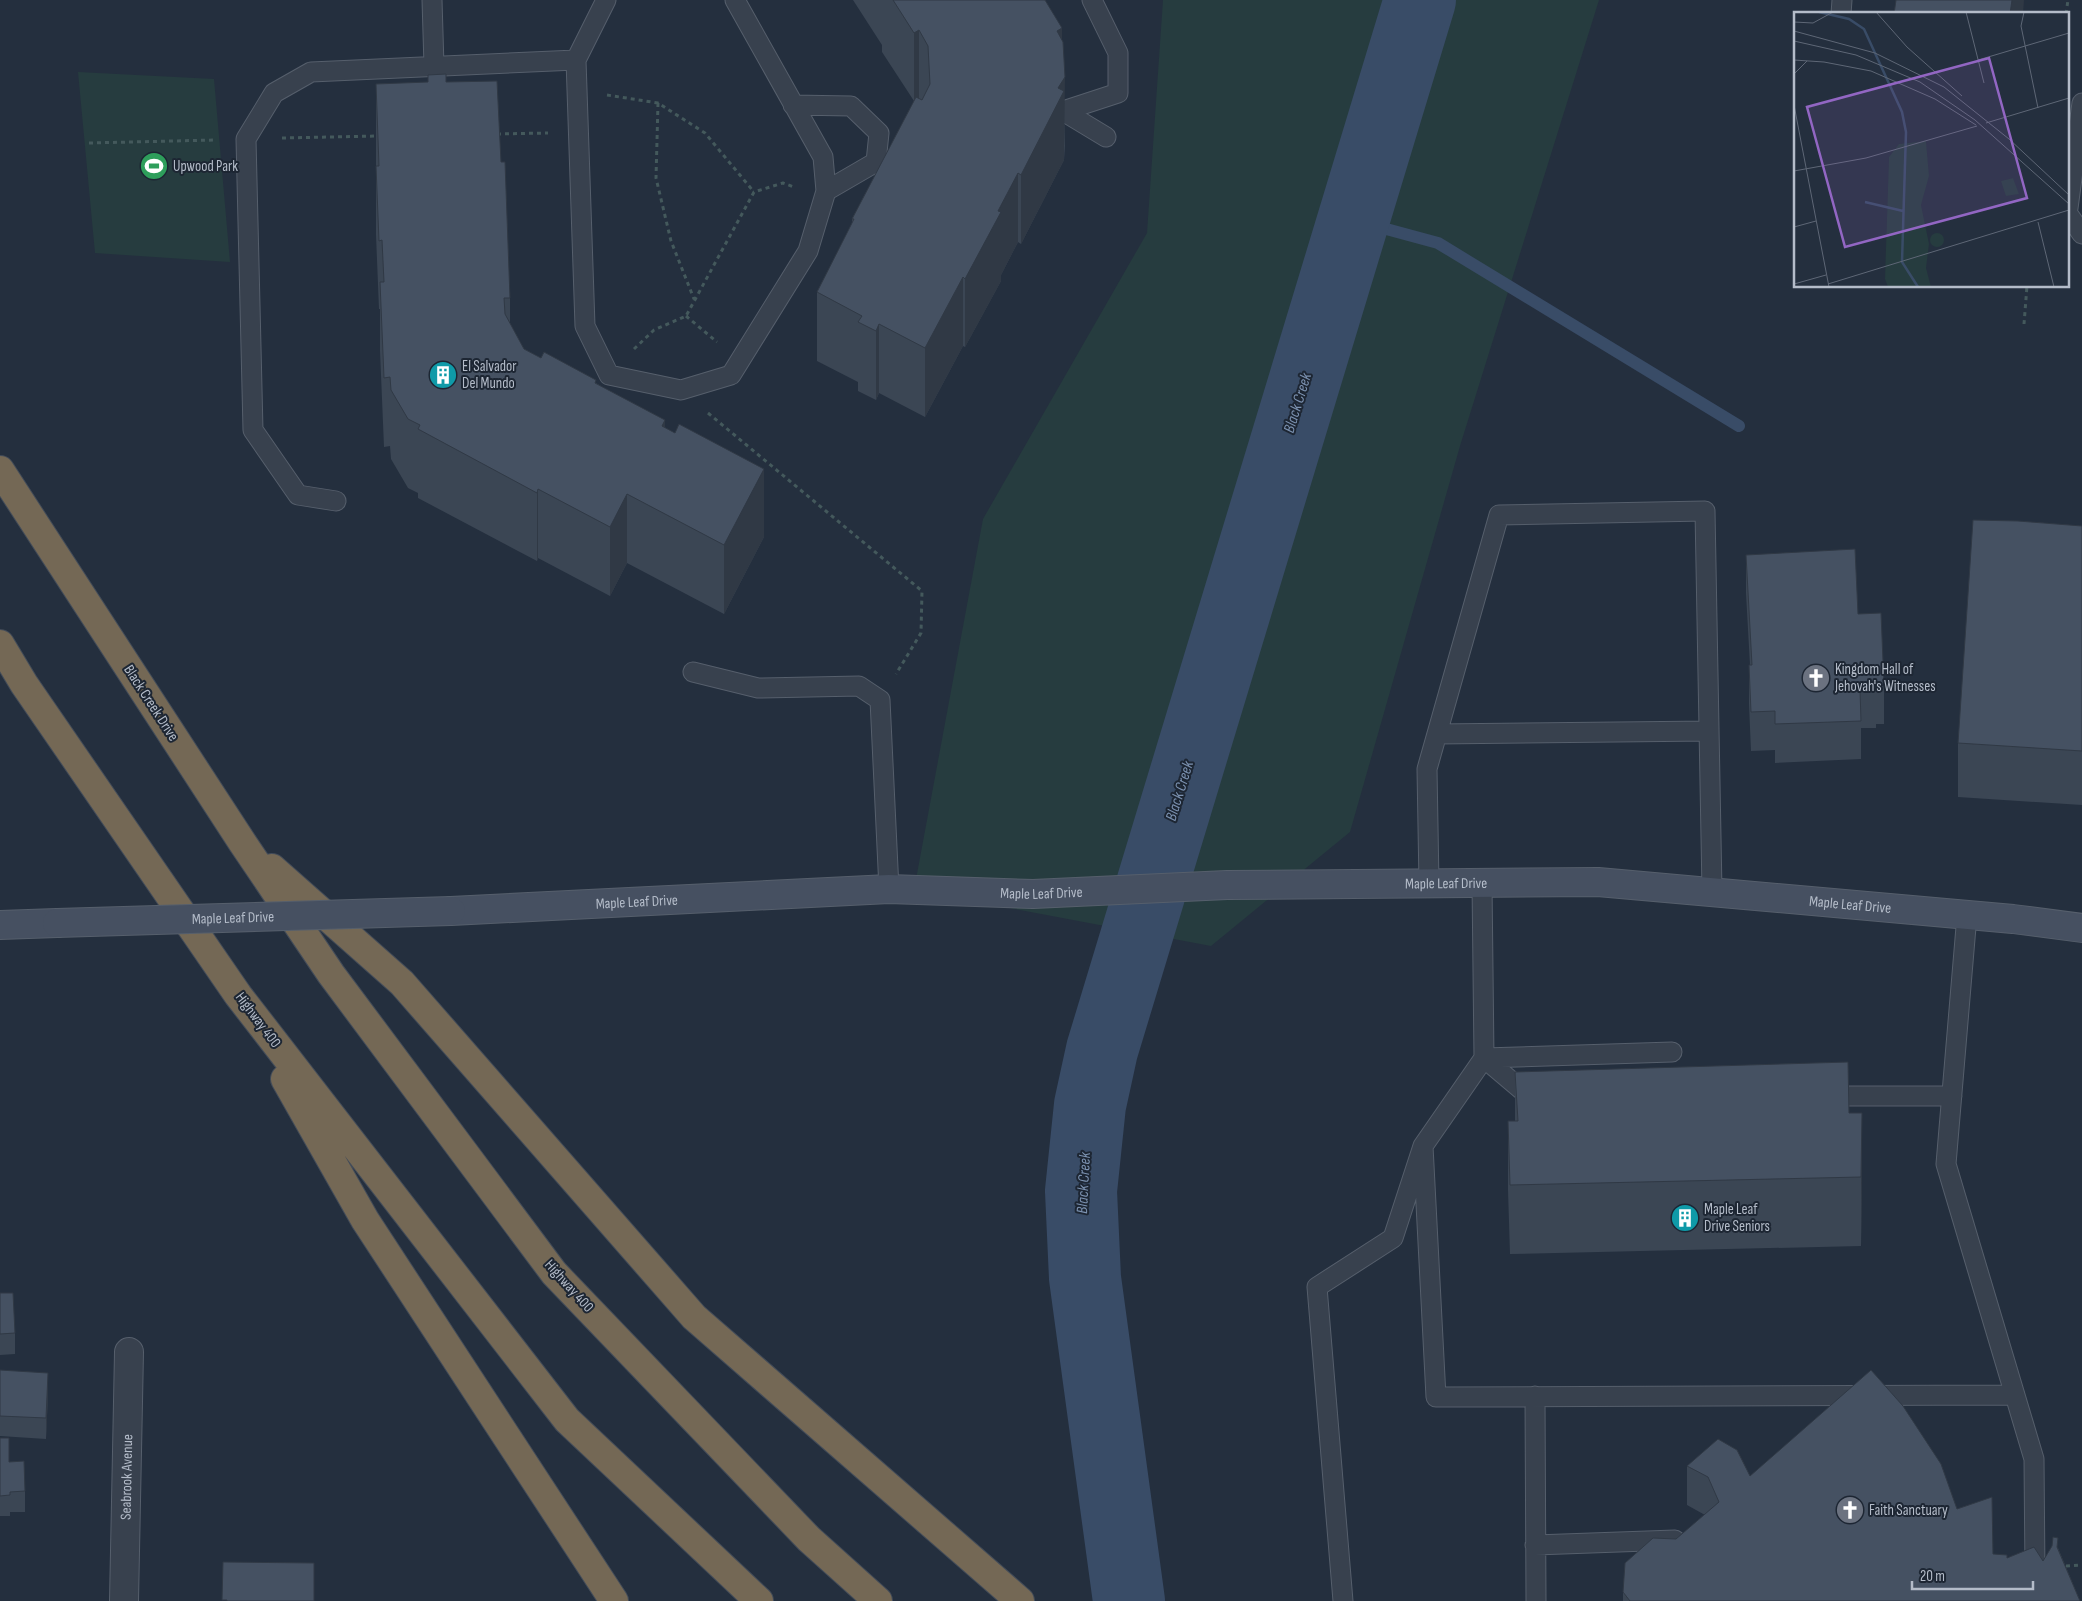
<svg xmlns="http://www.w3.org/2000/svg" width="2082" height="1601" viewBox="0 0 2082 1601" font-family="'Sofia Sans Condensed',sans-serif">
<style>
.green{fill:#263c3f}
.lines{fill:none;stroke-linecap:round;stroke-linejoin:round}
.stream{stroke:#394c67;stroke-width:12}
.river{stroke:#394c67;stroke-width:72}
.lane-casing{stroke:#565f6c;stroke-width:21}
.street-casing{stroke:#565f6c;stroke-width:30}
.secondary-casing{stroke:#565f6c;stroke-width:30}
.highway-casing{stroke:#434c59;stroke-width:30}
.path{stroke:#44595c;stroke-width:3;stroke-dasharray:4 4;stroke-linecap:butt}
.lane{stroke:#38414e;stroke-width:19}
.street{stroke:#38414e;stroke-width:28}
.secondary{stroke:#465061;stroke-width:28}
.highway{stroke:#746855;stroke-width:28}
.secondary-bridge-casing{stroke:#565f6c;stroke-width:30;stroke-linecap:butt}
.secondary-bridge{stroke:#465061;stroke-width:28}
.wall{fill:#3b4654}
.shaded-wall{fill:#303945}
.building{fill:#455162;stroke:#303945}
.labels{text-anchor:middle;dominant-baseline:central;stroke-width:4;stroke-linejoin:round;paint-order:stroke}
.poi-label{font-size:15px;fill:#b4bcc9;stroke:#1d2633;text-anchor:start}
.street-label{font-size:15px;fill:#b4bcc9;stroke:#1d2633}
.water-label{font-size:16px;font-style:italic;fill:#7c92b1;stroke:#1d2633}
.inset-river{fill:none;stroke:#394c67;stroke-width:2.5}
.inset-road{fill:none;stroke:#5e6776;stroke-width:1}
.view{fill:#9266c3;fill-opacity:0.15;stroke:#9266c3;stroke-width:2.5}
.inset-edge{fill:none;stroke:#b4bcc9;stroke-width:2.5}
</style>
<rect width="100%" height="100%" fill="#242f3e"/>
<!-- green -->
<path class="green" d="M 1163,0 L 1599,0 L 1460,446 L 1350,832 L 1211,946 L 914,890 L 983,519 L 1147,233 Z
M 78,72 L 214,79 L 230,262 L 95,253 Z"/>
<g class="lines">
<!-- stream -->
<path class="stream" d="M 1353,220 L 1438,243 L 1739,426"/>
<!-- river -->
<path class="river" d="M 1129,1601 L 1085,1278 L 1081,1191 L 1090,1105 L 1102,1050 L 1420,0"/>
<defs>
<path id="lane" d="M 432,0 L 434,66
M 1092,0 L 1118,53 L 1118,93 L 1063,111 L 1106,137
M 1841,14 L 1842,0
M 576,60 L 585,326 L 609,375 L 681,390 L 731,375 L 808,251 L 826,191 L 823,157 L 735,0
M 793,105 L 851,106 L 879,133 L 876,162 L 826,191
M 2068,208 L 2082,103
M 2068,214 L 2082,234
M 336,501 L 298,495 L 253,430 L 246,139 L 274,93 L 311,72 L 576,60 L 606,0
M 693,672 L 758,688 L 859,686 L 880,700 L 889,889
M 1437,734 L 1709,731
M 1429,884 L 1427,769 L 1499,515 L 1705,511 L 1712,891
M 1967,915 L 1946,1164 L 2034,1459 L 2035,1575
M 1484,1058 L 1529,1096 L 1536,1096
M 1484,1058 L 1672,1052
M 1823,1096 L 1952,1096
M 1423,1146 L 1436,1397 L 2015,1395
M 1535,1396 L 1536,1601
M 1535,1545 L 1675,1540
M 1343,1601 L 1317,1287 L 1393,1238 L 1423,1146 L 1484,1058 L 1482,883"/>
<g id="street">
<path id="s1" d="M 124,1601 L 129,1352"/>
</g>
<g id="secondary">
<path id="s2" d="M 451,911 L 889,889 L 1033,894 L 1227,885 L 1598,882 L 2013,919 L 2082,928"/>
<path d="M 0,925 L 57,923"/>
</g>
<path id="highway" d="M 0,470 L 242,842 L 331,974 L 554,1273 L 809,1539 L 878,1601
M 0,644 L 24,684 L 238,995 L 567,1420 L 759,1601
M 272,868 L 402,983 L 694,1317 L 1020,1601
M 285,1079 L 365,1220 L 614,1601"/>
</defs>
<!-- lane casing -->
<use href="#lane" class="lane-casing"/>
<!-- street casing -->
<use href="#street" class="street-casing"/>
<!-- secondary casing -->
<use href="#secondary" class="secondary-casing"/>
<!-- highway casing -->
<use href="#highway" class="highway-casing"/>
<!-- path -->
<path class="path" d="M 2066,14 L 2068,0
M 607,95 L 658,103 L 705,133 L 754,192
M 658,103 L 656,178 L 671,241 L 694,299
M 497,134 L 548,133
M 282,138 L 380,136
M 89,143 L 215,140
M 686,316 L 717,342
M 2024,324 L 2027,286
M 634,349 L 654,330 L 686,316 L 754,192 L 783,183 L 794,187
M 708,413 L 922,591 L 921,633 L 896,674
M 2066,1566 L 2082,1565"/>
<!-- lane -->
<use href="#lane" class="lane"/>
<!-- street -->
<use href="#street" class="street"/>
<!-- secondary -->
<use href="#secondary" class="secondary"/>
<!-- highway -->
<use href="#highway" class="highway"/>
<defs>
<g id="secondary-bridge">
<path id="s3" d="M 57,923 L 451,911"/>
</g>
</defs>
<!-- secondary-bridge casing -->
<use href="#secondary-bridge" class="secondary-bridge-casing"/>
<!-- secondary-bridge -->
<use href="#secondary-bridge" class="secondary-bridge"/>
</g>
<!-- wall -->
<path class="wall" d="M 853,0 L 1045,0 L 1062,41 L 1065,146 L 1064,160 L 1021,244 L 1018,242 L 1001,275 L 1001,281 L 965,347 L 963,346 L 925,417 L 879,393 L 876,400 L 858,391 L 858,382 L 817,361 L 817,292 L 852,224 L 852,219 L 914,101 L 882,52 L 882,45 Z
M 446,82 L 501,162 L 510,298 L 510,324 L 524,349 L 541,358 L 596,383 L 665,428 L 764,537 L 724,614 L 627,563 L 610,596 L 538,558 L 537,561 L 418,498 L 418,493 L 408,488 L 391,459 L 390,446 L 384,447 L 380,351 L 380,309 L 379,309 L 376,235 L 376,84 Z
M 2082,526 L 2082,805 L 1958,797 L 1958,743 Z
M 1746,555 L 1858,614 L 1884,685 L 1884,724 L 1876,724 L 1876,728 L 1861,728 L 1861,759 L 1775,763 L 1775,750 L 1751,751 L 1749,704 L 1749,665 L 1750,665 L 1746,593 Z
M 1515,1072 L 1849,1113 L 1862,1182 L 1861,1246 L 1510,1254 L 1508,1190 L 1508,1121 L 1515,1121 Z
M 0,1293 L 15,1333 L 15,1354 L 0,1355 Z
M 0,1370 L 48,1394 L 46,1439 L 0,1436 Z
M 0,1438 L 9,1462 L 25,1491 L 25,1512 L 10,1512 L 10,1516 L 0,1516 Z
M 1687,1466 L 1957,1509 L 1993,1554 L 2007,1558 L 2043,1561 L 2058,1548 L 2080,1601 L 1623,1601 L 1623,1592 L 1676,1539 L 1705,1515 L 1687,1505 Z"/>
<!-- shaded-wall -->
<path class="shaded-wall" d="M 2012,0 L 2024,0 L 2023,14 L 2010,14 Z
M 1062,28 L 1062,81 L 1065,77 L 1064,160 L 1021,244 L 1021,175 L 1057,31 Z
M 919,30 L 919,99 L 914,102 L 914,33 Z
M 1018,173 L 1018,242 L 1001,275 L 1001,281 L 965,347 L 965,279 L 998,211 Z
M 963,277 L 963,346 L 925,417 L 925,348 Z
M 879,324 L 879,393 L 876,400 L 876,331 Z
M 665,420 L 665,489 L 662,426 Z
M 764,469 L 764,537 L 724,614 L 724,545 Z
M 538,489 L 538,558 L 537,561 L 537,493 Z
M 627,494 L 627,563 L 610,596 L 610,527 Z
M 1862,1113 L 1862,1182 L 1861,1246 L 1861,1177 Z
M 48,1373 L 48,1394 L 46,1439 L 46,1418 Z"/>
<!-- building -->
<path class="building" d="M 893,0 L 1045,0 L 1062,28 L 1057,31 L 1063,42 L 1065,77 L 1058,88 L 1064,91 L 1021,175 L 1018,173 L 998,211 L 1001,212 L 965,279 L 963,277 L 925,348 L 879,324 L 876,331 L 858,322 L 862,316 L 817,292 L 854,219 L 852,219 L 916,97 L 922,100 L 930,84 L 928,46 L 919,30 L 914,33 Z
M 1896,0 L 2012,0 L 2010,14 L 1894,14 Z
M 446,74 L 446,82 L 497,81 L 501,162 L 505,162 L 510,298 L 504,298 L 505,314 L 524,349 L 541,358 L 544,352 L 596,380 L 595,383 L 665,420 L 662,426 L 675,433 L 679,424 L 764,469 L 724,545 L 627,494 L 610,527 L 538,489 L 537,493 L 418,429 L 420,425 L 408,419 L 391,390 L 390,377 L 384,378 L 380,282 L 384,282 L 382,240 L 379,241 L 376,166 L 379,166 L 376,84 L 428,82 L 428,75 Z
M 1973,520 L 2018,521 L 2082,526 L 2082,751 L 1958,743 Z
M 1855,549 L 1858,614 L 1881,613 L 1884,685 L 1876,685 L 1876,689 L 1860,690 L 1861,721 L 1775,724 L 1775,711 L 1751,712 L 1749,665 L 1752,665 L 1746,555 Z
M 1848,1062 L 1849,1113 L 1862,1113 L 1861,1177 L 1510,1185 L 1508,1121 L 1518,1121 L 1515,1072 Z
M 0,1293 L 13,1293 L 15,1333 L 0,1334 Z
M 0,1370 L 48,1373 L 46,1418 L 0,1416 Z
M 1871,1370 L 1903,1406 L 1941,1464 L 1957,1509 L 1992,1497 L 1993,1554 L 2007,1555 L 2007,1558 L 2034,1547 L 2043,1561 L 2052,1546 L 2053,1537 L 2058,1538 L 2057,1547 L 2080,1601 L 1630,1601 L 1623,1592 L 1625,1563 L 1653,1538 L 1676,1539 L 1719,1502 L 1708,1477 L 1687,1466 L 1718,1439 L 1737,1450 L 1750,1476 Z
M 0,1438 L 9,1438 L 9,1462 L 24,1461 L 25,1491 L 10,1492 L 10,1495 L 0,1496 Z
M 223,1562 L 314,1563 L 314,1601 L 227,1601 L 227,1600 L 222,1600 Z"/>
<!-- icons -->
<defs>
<symbol id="stadium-disc" viewBox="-11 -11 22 22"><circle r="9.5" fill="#2e9e5b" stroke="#1d2633"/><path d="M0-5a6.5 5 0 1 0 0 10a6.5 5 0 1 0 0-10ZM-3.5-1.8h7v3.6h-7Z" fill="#fff"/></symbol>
<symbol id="building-disc" viewBox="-11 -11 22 22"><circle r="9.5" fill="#0f9aa8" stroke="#1d2633"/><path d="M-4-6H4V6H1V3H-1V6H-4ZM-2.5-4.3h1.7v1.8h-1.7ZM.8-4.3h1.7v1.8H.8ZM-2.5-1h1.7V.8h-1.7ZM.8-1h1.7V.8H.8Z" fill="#fff"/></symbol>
<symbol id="church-disc" viewBox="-11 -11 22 22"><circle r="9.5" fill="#6b7280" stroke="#1d2633"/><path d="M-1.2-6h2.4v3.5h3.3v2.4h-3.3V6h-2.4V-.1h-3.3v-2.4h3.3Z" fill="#fff"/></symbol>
</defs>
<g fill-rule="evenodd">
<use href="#stadium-disc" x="138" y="150" width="32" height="32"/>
<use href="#building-disc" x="427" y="359" width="32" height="32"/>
<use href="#church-disc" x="1800" y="662" width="32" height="32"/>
<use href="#building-disc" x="1669" y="1202" width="32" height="32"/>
<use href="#church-disc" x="1834" y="1494" width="32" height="32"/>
</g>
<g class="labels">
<!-- poi labels -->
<g class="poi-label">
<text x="173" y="166">Upwood Park</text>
<text x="462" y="366">El Salvador<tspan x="462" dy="17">Del Mundo</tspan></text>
<text x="1835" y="669">Kingdom Hall of<tspan x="1835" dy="17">Jehovah's Witnesses</tspan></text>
<text x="1704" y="1209">Maple Leaf<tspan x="1704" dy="17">Drive Seniors</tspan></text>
<text x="1869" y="1510">Faith Sanctuary</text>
</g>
<!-- street labels -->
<g class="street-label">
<text transform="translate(151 703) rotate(57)">Black Creek Drive</text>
<text stroke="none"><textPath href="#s2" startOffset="996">Maple Leaf Drive</textPath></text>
<text stroke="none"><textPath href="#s2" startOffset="591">Maple Leaf Drive</textPath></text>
<text stroke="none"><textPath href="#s2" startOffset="186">Maple Leaf Drive</textPath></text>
<text stroke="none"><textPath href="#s2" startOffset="1401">Maple Leaf Drive</textPath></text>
<text stroke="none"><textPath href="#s3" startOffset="176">Maple Leaf Drive</textPath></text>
<text transform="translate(258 1020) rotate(53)">Highway 400</text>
<text transform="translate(569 1286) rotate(48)">Highway 400</text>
<text stroke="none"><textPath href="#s1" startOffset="124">Seabrook Avenue</textPath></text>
</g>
<!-- water labels -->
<g class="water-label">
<text transform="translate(1298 403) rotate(-73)">Black Creek</text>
<text transform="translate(1180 791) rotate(-73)">Black Creek</text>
<text transform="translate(1084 1183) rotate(-87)">Black Creek</text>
</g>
</g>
<!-- overview -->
<g transform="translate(1794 12)">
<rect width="275" height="275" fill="#242f3e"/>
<path d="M 132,129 L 135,164 L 127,193 L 135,232 L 132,256 L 137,275 L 94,275 L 91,267 L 95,145 L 105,132 ZM 219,166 L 225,182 L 212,184 L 207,169 ZM136 228a7 7 0 1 1 14 0a7 7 0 1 1-14 0Z" fill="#263c3f"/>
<path class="inset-river" d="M 25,0 L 55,7 L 70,17 L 108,100 L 112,120 L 108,250 L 124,275M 71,190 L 109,199"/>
<path class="inset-road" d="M 82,0 L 113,35 L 168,84M 172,0 L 190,71M 230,0 L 227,14 L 244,96M 0,10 L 19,11 L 39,0M 0,19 L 81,41 L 150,75 L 215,127 L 275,183M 0,29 L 62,43 L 126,70 L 181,108 L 275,192M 0,48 L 30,50 L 77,59 L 141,87 L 182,113M 184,48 L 275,21M 0,62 L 13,49M 0,93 L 35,275M 192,111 L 275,86M 0,159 L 72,146 L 183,114M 244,210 L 260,275M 0,215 L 22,209M 0,272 L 32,263M 34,272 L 275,198"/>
<path class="view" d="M 195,46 L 233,186 L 51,235 L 13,95 Z"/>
<rect width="275" height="275" class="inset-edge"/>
</g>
<!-- scale -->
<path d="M1912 1581v8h121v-8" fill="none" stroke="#b4bcc9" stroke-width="2.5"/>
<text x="1920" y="1581" font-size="15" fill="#b4bcc9" stroke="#1d2633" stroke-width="4" paint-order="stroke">20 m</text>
</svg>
